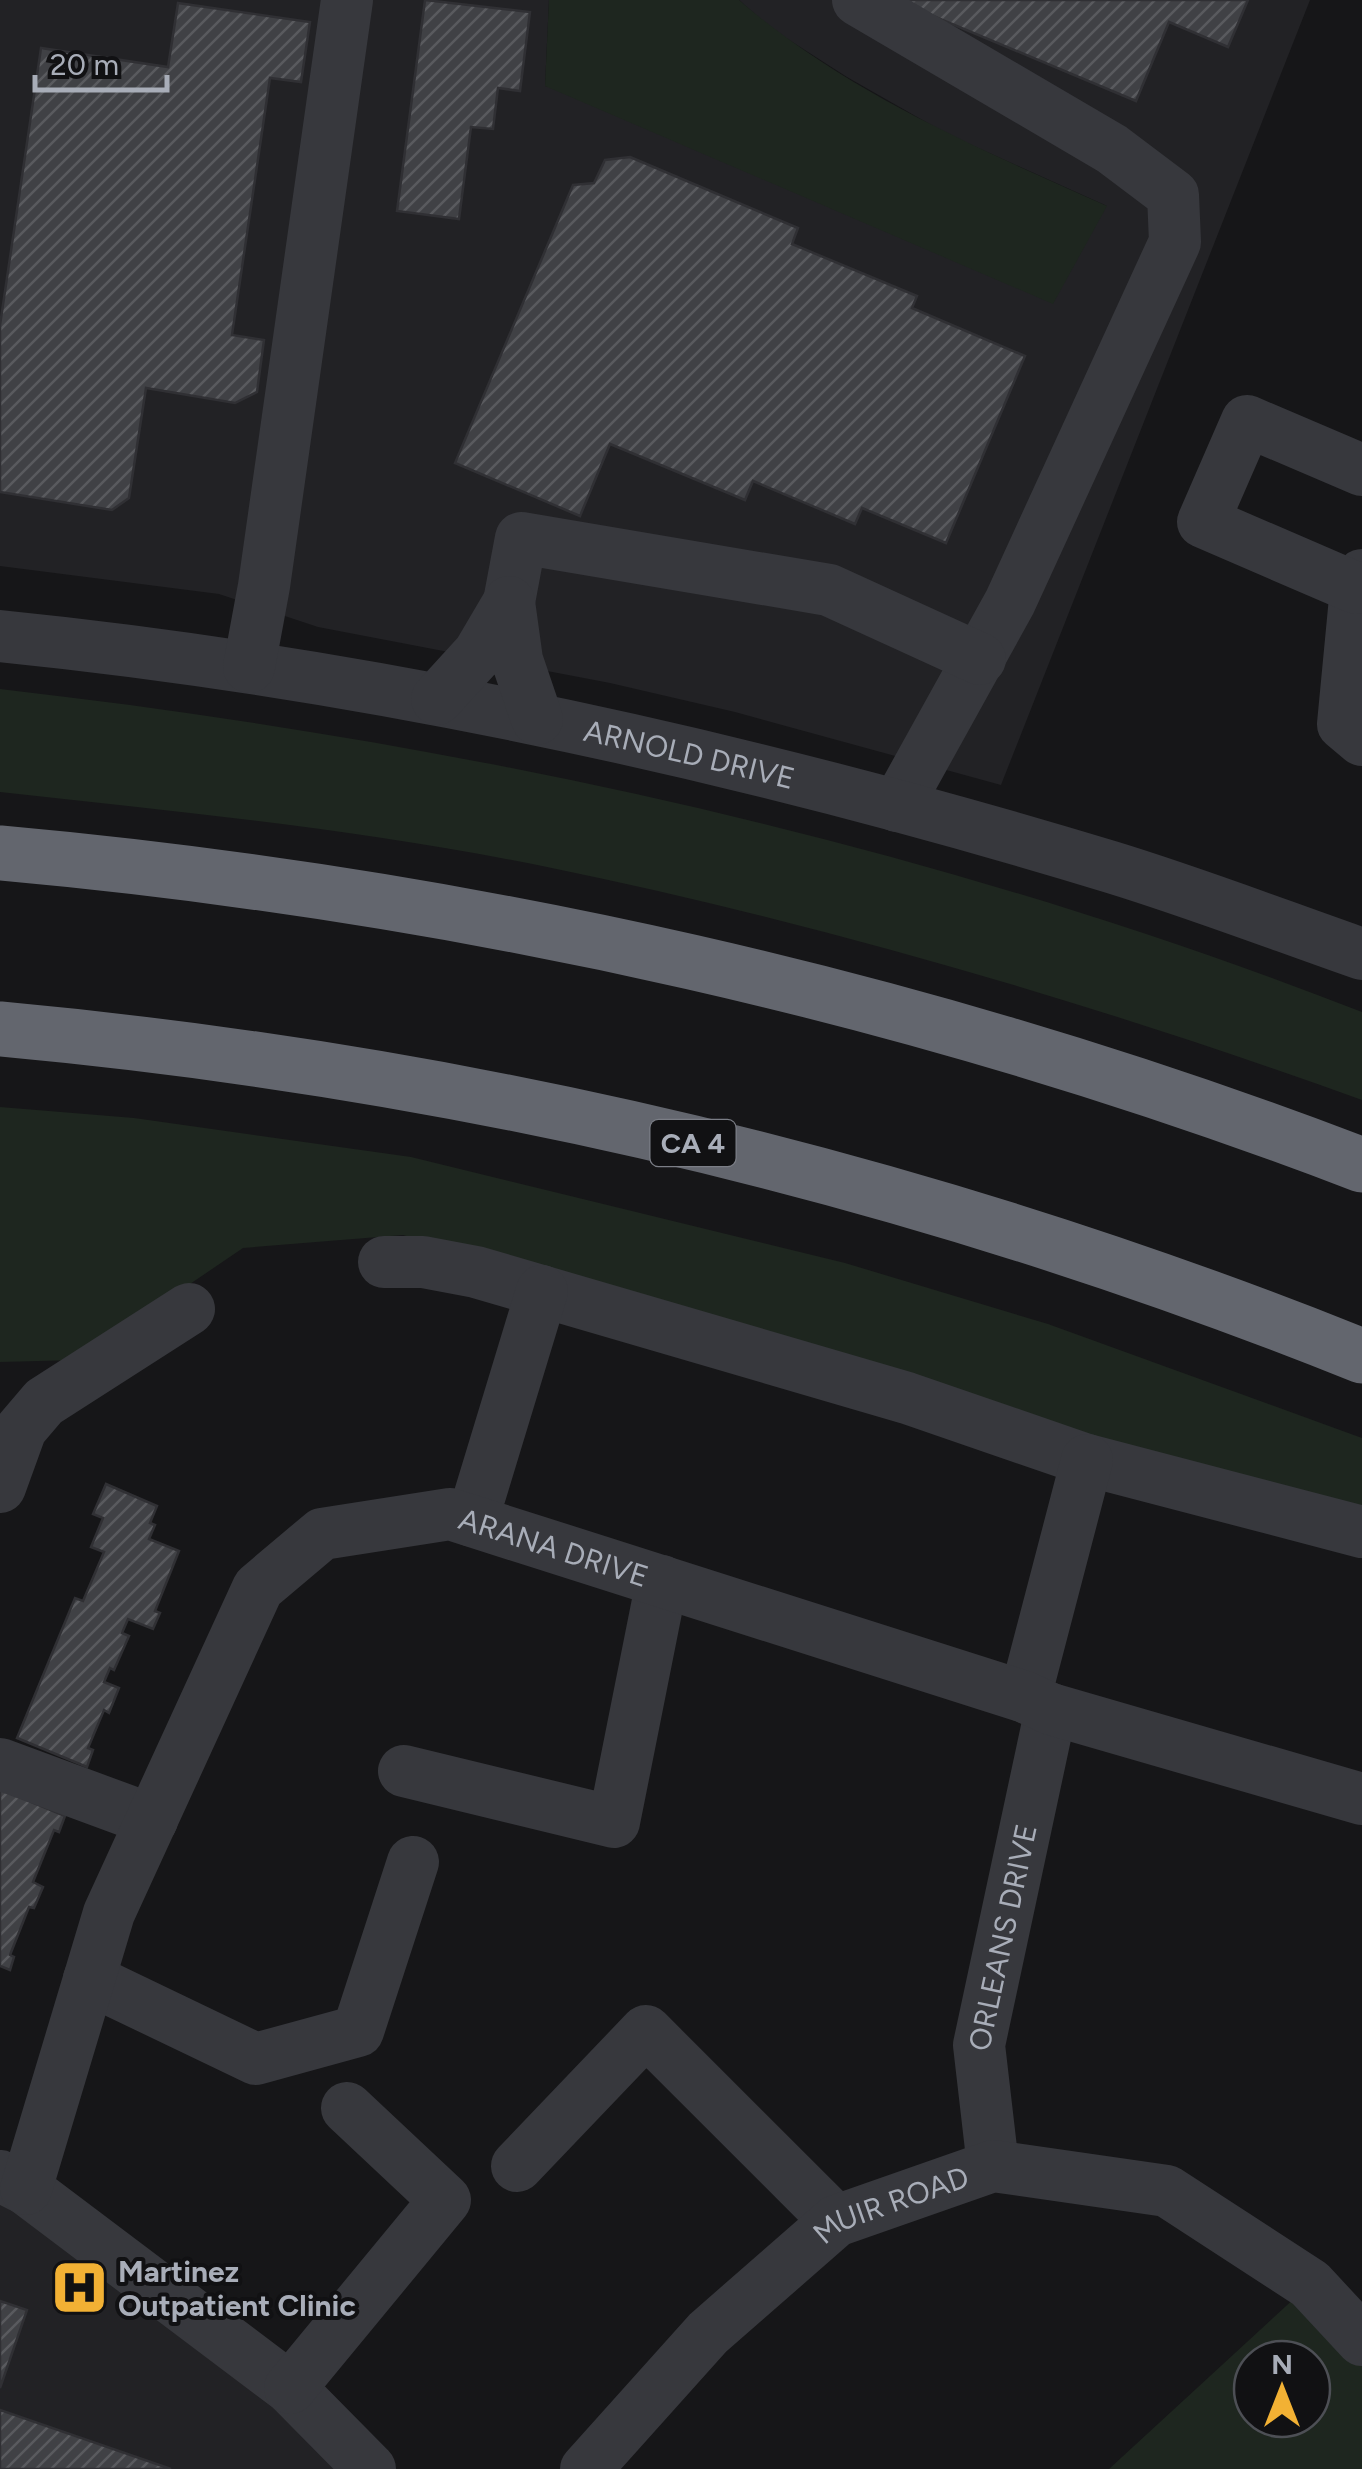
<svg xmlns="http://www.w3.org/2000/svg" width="1362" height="2469" viewBox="0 0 1362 2469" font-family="Figtree,sans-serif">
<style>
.built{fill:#222225}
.green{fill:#1e261f;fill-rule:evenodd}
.building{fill:url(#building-hatch);stroke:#303034;stroke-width:2.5}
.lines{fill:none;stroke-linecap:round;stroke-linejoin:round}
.minor{stroke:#37383d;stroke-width:52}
.highway{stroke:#63666e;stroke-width:55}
.labels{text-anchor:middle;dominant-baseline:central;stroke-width:8;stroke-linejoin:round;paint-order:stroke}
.shield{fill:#111113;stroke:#7b7e86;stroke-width:2.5}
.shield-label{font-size:28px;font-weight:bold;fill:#a8adb8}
.street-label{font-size:30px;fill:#a8adb8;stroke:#111113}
.poi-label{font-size:30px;font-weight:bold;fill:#a8adb8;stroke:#111113;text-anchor:start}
</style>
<defs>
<pattern id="building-hatch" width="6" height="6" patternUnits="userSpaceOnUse" patternTransform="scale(2.5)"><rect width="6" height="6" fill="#404145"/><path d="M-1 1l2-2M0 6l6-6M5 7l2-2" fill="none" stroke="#595a5e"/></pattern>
</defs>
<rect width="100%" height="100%" fill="#161618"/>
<!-- built -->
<path class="built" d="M 0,0 L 549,0 L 545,86 L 1107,206 L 947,134 L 847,77 L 772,29 L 739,0 L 1310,0 L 1001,785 L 735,712 L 610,683 L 318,627 L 219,594 L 0,566 Z
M 0,2176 L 370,2469 L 0,2469 Z"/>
<!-- green -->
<path class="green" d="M 549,0 L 739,0 C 846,93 980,149 1107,206 L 1053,304 L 545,86 Z
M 0,689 C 463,742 927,842 1362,1012 L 1362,1100 C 1096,1004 824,924 547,867 C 367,830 183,812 0,792 Z
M 0,1107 L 134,1118 L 411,1157 L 845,1263 L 1048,1324 L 1362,1438 L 1362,1517 L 403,1235 L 243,1248 L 78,1360 L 0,1362 Z
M 1310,2284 L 1362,2340 L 1362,2469 L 1109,2469 ZM 1252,2359 L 1312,2359 L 1312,2419 L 1252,2419 Z"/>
<!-- building -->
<path class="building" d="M 425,0 L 530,12 L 520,91 L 498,88 L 493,129 L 471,127 L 459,219 L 397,211 Z
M 895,0 L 1248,0 L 1228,47 L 1169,22 L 1136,101 Z
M 178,3 L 310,22 L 301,82 L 270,78 L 232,335 L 264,340 L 257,392 L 235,403 L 146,388 L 129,498 L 112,510 L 0,492 L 0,325 L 41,48 L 168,67 Z
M 630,157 L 798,228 L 792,244 L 917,296 L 912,308 L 1025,356 L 946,543 L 862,508 L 855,524 L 753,481 L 745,500 L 610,444 L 580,516 L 455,463 L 573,185 L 594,183 L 605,160 Z
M 106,1484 L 157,1506 L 150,1523 L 155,1525 L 149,1539 L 179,1551 L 155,1611 L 160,1613 L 153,1629 L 128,1619 L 122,1633 L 129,1636 L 114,1670 L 110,1668 L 104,1682 L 119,1688 L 109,1713 L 104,1710 L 88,1748 L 93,1750 L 87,1767 L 17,1738 L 75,1598 L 83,1601 L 104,1552 L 91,1547 L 103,1518 L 93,1514 Z
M 0,1789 L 65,1816 L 59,1832 L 54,1830 L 33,1882 L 43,1887 L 34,1908 L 29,1907 L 10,1955 L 14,1957 L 10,1970 L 0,1966 Z
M 0,2301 L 27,2310 L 0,2388 Z
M 0,2410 L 171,2469 L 0,2469 Z"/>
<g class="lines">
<!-- minor -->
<g class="minor">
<path d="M 858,0 L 1112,149 L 1173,195 L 1175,242 L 1010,602 L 897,806"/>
<path d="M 1362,575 L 1356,588 L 1343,724 L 1362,740"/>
<path d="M 1356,588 L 1203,522 L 1247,421 L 1362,470"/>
<path d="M 509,602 L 521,538 L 829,590 L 980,659"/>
<path id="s1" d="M 0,636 C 377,674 749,757 1111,867 C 1196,893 1279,925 1362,954"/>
<path d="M 249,667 L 264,586 L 347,0"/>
<path d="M 437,699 L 479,653 L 509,602 L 517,660 L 537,719"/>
<path d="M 384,1262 L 423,1262 L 476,1272 L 907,1398 L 1087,1460 L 1362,1532"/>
<path d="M 0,1487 L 21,1429 L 44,1402 L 189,1309"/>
<path d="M 472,1521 L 542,1291"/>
<path d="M 1025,1697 L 1087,1460"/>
<path d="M 0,1764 L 152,1820"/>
<path d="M 404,1771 L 614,1822 L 662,1581"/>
<path d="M 89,1979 L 256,2059 L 358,2031 L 413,1862"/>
<path d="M 517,2166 L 646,2031 L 836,2221"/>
<path id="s2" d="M 993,2166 L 979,2045 L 1051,1709"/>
<path d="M 0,2176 L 26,2189 L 290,2388 L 370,2469"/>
<path id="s3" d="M 26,2189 L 109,1913 L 258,1588 L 322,1534 L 450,1514 L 1025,1697 L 1051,1709 L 1362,1799"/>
<path d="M 290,2388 L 445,2200 L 347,2108"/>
<path id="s4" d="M 586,2469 L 708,2333 L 836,2221 L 993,2166 L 1167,2191 L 1310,2284 L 1362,2340"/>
</g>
<!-- highway -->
<path class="highway" d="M 0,853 C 465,895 926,998 1362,1165
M 0,1029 C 468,1072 926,1181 1362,1356"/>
</g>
<!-- icons -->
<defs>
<symbol id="hospital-square" viewBox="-11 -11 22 22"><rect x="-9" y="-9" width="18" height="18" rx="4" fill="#f2b134" stroke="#111113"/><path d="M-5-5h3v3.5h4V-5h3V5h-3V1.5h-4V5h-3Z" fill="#111"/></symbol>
</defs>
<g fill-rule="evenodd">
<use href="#hospital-square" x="48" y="2256" width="63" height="63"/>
</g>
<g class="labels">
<!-- shield labels -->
<rect class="shield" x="650.5" y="1120" width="85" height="46" rx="8"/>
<g class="shield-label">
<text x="693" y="1143">CA 4</text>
</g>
<!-- street labels -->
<g class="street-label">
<text stroke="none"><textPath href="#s1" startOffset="700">ARNOLD DRIVE</textPath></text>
<text stroke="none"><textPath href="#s3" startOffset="968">ARANA DRIVE</textPath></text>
<text stroke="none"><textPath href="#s2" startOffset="232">ORLEANS DRIVE</textPath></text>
<text stroke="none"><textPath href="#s4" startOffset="410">MUIR ROAD</textPath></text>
</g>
<!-- poi labels -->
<g class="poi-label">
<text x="118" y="2271">Martinez<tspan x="118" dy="34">Outpatient Clinic</tspan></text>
</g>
</g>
<!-- north arrow -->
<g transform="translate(1282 2389)"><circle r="48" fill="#111113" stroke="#4d4f55" stroke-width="2.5"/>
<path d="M0-8L18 38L0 25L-18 38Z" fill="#f2b134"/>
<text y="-15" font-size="28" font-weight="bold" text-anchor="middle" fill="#a8adb8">N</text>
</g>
<!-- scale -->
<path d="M35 75v15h132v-15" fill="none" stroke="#a8adb8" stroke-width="5"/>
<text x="50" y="75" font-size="30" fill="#a8adb8" stroke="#111113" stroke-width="8" paint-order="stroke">20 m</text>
</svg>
